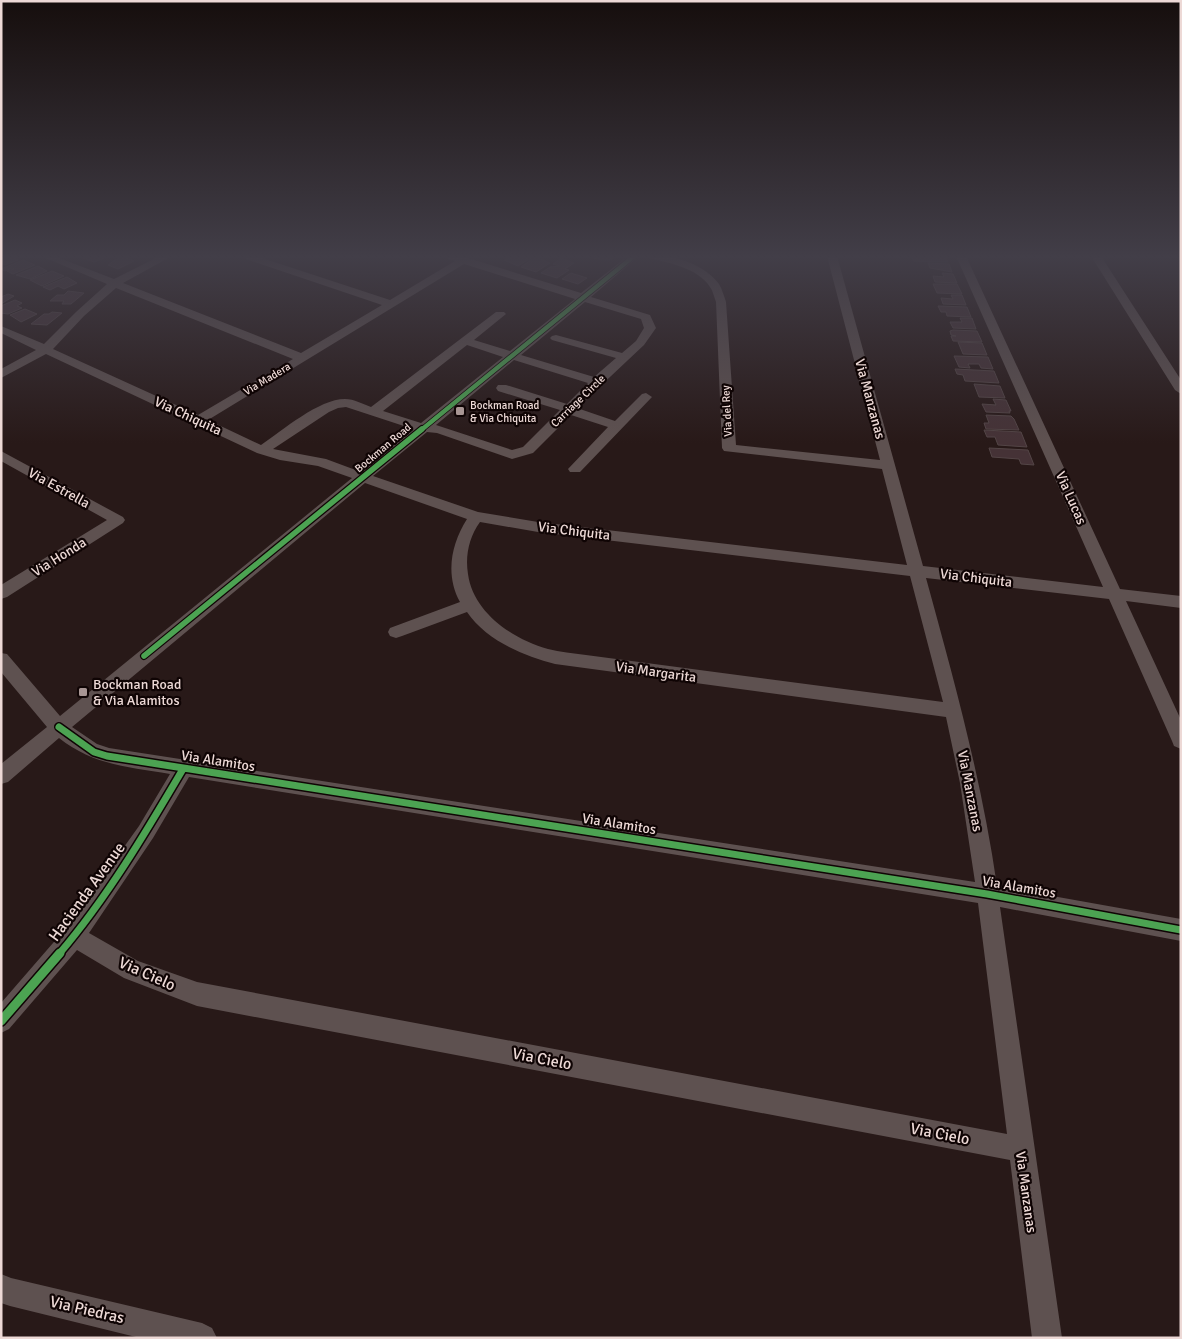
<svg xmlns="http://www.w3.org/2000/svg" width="1182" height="1339" viewBox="0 0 1182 1339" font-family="Signika,sans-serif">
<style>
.building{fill:#453236;stroke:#534546}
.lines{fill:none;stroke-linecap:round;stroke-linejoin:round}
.minor{fill:#5e5150;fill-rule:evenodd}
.cycleway-far3-casing{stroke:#0f0404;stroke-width:6}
.cycleway-far2-casing{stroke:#0f0404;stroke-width:8}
.cycleway-far1-casing{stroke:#0f0404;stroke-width:10}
.cycleway-casing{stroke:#0f0404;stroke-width:12}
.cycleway-far3{stroke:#4ca352;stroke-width:4.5}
.cycleway-far2{stroke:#4ca352;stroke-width:5.5}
.cycleway-far1{stroke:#4ca352;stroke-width:7}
.cycleway{stroke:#4ca352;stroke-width:9}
.poi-dot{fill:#a89694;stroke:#0f0404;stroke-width:2}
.labels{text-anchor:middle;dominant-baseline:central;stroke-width:4.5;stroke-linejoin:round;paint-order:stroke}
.far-street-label{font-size:11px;fill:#edd9d6;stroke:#0f0404}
.far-poi-label{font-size:11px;fill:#edd9d6;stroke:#0f0404;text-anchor:start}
.street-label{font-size:14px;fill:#edd9d6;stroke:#0f0404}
.poi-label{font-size:14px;fill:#edd9d6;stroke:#0f0404;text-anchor:start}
.near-street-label{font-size:16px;fill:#edd9d6;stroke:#0f0404}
</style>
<rect width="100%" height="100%" fill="#281918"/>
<!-- building -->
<path class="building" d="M 6,256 L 13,256 L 18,260 L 5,265 L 1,263 L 1,258 Z
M 87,256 L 109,256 L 94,262 L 83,258 Z
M 121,256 L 134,261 L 118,269 L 108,265 Z
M 511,256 L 526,256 L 531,258 L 518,266 L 504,260 Z
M 594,256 L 617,256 L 610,260 L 591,258 Z
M 911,256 L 945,256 L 948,262 L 913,261 Z
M 535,257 L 550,263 L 536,272 L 521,267 Z
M 561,258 L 574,263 L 565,269 L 569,270 L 557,278 L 541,273 L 550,267 L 560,266 L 553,264 Z
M 23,260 L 35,265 L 13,274 L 7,271 L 14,269 L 12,268 L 5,271 L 1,269 Z
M 928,263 L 949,264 L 952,272 L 930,268 Z
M 38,266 L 47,271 L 30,279 L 16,275 Z
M 52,271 L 64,276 L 42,286 L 30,280 Z
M 571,273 L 587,278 L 578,284 L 562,279 Z
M 942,273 L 953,274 L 957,283 L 935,282 L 933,276 L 944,277 Z
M 67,277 L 77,283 L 64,289 L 58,286 L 50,290 L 43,287 Z
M 933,284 L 957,284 L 962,294 L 937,293 Z
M 68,291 L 84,293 L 71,304 L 62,304 L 64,301 L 50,301 L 57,295 L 64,295 Z
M 8,294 L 14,296 L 1,304 L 1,297 Z
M 951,295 L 962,295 L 966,305 L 943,304 L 941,298 L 953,299 Z
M 15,300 L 22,303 L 17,306 L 22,308 L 8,314 L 1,313 L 1,306 Z
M 938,306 L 967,307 L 971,317 L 947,316 L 946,312 L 941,312 Z
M 25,309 L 37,314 L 21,322 L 10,315 Z
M 52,312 L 62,313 L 47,325 L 31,324 L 44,314 L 49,314 Z
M 960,318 L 972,318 L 976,329 L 953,328 L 950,322 L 962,322 Z
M 953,330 L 977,331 L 982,342 L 953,341 L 951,336 L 956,336 L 951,335 L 950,331 Z
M 958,342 L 982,343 L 987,355 L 963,354 Z
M 954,356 L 988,357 L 993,369 L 981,368 L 979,364 L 968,364 L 970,368 L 959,367 Z
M 955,369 L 994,371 L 999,383 L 965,381 L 963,375 L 957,374 Z
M 974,384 L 1000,386 L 1005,398 L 979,397 Z
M 993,399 L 1006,400 L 1011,411 L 1009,411 L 1010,413 L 986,412 L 982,404 L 996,405 Z
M 986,415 L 1011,416 L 1014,419 L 1019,430 L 986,429 L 984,423 L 989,423 Z
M 984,430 L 1021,432 L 1027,447 L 998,445 L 995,437 L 987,437 Z
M 989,448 L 1028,450 L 1034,465 L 1021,464 L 1019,459 L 992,457 Z"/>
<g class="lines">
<!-- minor -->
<path class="minor" d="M 41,256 L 54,256 L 114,279 L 160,256 L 172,256 L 123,283 L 301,353 L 382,305 L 243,258 L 242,256 L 256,256 L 390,300 L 455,261 L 445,258 L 444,256 L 468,258 L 581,293 L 628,256 L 639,256 L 591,297 L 650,315 L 656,328 L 644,345 L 577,408 L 615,421 L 642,394 L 646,393 L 652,397 L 580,472 L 570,472 L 568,469 L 608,427 L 571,415 L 533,453 L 512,459 L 437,433 L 427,432 L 373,476 L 478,512 L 538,522 L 907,565 L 882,469 L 724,451 L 722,448 L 716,302 C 714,297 713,291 710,287 C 698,268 669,263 649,258 L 648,256 C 672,254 703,263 719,284 C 722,289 724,296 726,302 L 736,445 L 880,460 L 827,256 L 837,256 L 923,566 L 1103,587 L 956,256 L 966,256 L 1120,589 L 1181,596 L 1181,608 L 1126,601 L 1181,720 L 1181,749 L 1174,746 L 1172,741 L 1109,599 L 926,578 C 954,680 982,781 997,886 L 1181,919 L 1181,941 L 1000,907 L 1062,1338 L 1032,1338 L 1010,1160 L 197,1006 L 124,978 L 77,950 L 9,1029 L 1,1033 L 1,1003 L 66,928 L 139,826 L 170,774 C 128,767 93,765 59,738 L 8,782 L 1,784 L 1,764 L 47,727 L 1,672 L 1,653 L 7,654 L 60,716 L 352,478 L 318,466 L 280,460 L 257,453 L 46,354 L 1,378 L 1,369 L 36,350 L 1,333 L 1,326 L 44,344 L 76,312 L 107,284 ZM 464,264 L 575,299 L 510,351 L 474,340 L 506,314 L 504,312 L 496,312 L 371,407 C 363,404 354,399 345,399 C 319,399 283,430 261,445 L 208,420 ZM 116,288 L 293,359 L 198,415 L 53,349 L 84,316 ZM 585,302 L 641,319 L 644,328 L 636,341 L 622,353 L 556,335 L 552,336 L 550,338 L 552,340 L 616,358 L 594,377 L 521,355 ZM 467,345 L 503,357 L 421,423 L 383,411 ZM 514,360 L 588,383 L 567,404 L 506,385 L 498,385 L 496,388 L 498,391 L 560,410 L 523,447 L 512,450 L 436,425 ZM 346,407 L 413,429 L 361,472 L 326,459 L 273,449 L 329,412 L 338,408 ZM 365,483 L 467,519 C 451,544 445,575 460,602 L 390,628 L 388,632 L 390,636 L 396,638 L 402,636 L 467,612 C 486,640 523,656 555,664 L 946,717 L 960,783 L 975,882 L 109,748 L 97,744 L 72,727 ZM 480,522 L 538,532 L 910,576 L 943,702 L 586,655 C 573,653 560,652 548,649 C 512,639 473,612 468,574 C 465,556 469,537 480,522 ZM 189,777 L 978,903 L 1007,1134 L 197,982 L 138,961 L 89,933 L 153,838 Z
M 1091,256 L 1101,256 L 1181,380 L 1181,394 L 1175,390 Z
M 1,451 L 123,517 L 125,520 L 123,523 L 7,597 L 1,599 L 1,585 L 107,520 L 1,461 Z
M 1,1274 L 11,1278 L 202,1323 L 212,1328 L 217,1338 L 140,1338 L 10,1306 L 1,1303 Z"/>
<defs>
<path id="cycleway-far3" d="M 420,431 L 634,256"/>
<path id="cycleway-far2" d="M 144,656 L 422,429"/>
<path id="cycleway-far1" d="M 59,727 L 94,752 L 107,756 L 987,894 L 1181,930
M 59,954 C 107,898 146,832 183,769"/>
<path id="cycleway" d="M 1,1021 L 60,953"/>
</defs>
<!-- cycleway-far3 casing -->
<use href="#cycleway-far3" class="cycleway-far3-casing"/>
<!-- cycleway-far2 casing -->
<use href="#cycleway-far2" class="cycleway-far2-casing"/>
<!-- cycleway-far1 casing -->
<use href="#cycleway-far1" class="cycleway-far1-casing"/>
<!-- cycleway casing -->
<use href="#cycleway" class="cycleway-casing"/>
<!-- cycleway-far3 -->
<use href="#cycleway-far3" class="cycleway-far3"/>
<!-- cycleway-far2 -->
<use href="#cycleway-far2" class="cycleway-far2"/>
<!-- cycleway-far1 -->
<use href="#cycleway-far1" class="cycleway-far1"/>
<!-- cycleway -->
<use href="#cycleway" class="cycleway"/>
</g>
<!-- sky -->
<linearGradient id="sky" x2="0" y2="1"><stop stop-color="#160e0d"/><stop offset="0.58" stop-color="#423e48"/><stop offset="1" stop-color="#423e48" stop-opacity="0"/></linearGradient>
<rect width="1182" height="443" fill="url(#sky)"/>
<!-- markers -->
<g class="poi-dot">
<rect x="455" y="406" width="10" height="10" rx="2.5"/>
<rect x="78" y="687" width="10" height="10" rx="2.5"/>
</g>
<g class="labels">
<!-- far-street labels -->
<g class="far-street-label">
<text transform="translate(267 379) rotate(-31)">Via Madera</text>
<text transform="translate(578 401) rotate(-44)">Carriage Circle</text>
<text transform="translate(727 411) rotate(-93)">Via del Rey</text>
<text transform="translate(383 448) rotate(-40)">Bockman Road</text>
</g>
<!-- far-poi labels -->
<g class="far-poi-label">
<text x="470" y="405">Bockman Road<tspan x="470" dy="13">&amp; Via Chiquita</tspan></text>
</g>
<!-- street labels -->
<g class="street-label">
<text transform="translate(870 399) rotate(75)">Via Manzanas</text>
<text transform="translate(188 416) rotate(25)">Via Chiquita</text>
<text transform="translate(59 488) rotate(29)">Via Estrella</text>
<text transform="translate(1071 498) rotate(66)">Via Lucas</text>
<text transform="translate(574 531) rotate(7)">Via Chiquita</text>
<text transform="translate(59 557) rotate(-32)">Via Honda</text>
<text transform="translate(976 578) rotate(7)">Via Chiquita</text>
<text transform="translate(656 672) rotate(8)">Via Margarita</text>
<text transform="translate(218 761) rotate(9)">Via Alamitos</text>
<text transform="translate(970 791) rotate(79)">Via Manzanas</text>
<text transform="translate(619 824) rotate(9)">Via Alamitos</text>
<text transform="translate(1019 887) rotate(10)">Via Alamitos</text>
<text transform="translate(1026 1192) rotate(82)">Via Manzanas</text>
</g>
<!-- poi labels -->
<g class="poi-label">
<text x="93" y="684">Bockman Road<tspan x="93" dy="16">&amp; Via Alamitos</tspan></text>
</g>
<!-- near-street labels -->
<g class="near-street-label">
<text transform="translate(87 892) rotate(-54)">Hacienda Avenue</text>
<text transform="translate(147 974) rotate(24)">Via Cielo</text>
<text transform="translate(542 1059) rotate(11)">Via Cielo</text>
<text transform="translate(940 1134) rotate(11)">Via Cielo</text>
<text transform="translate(87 1310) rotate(13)">Via Piedras</text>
</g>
</g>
<!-- border -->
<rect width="1182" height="1339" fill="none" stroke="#edd9d6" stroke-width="5"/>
</svg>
